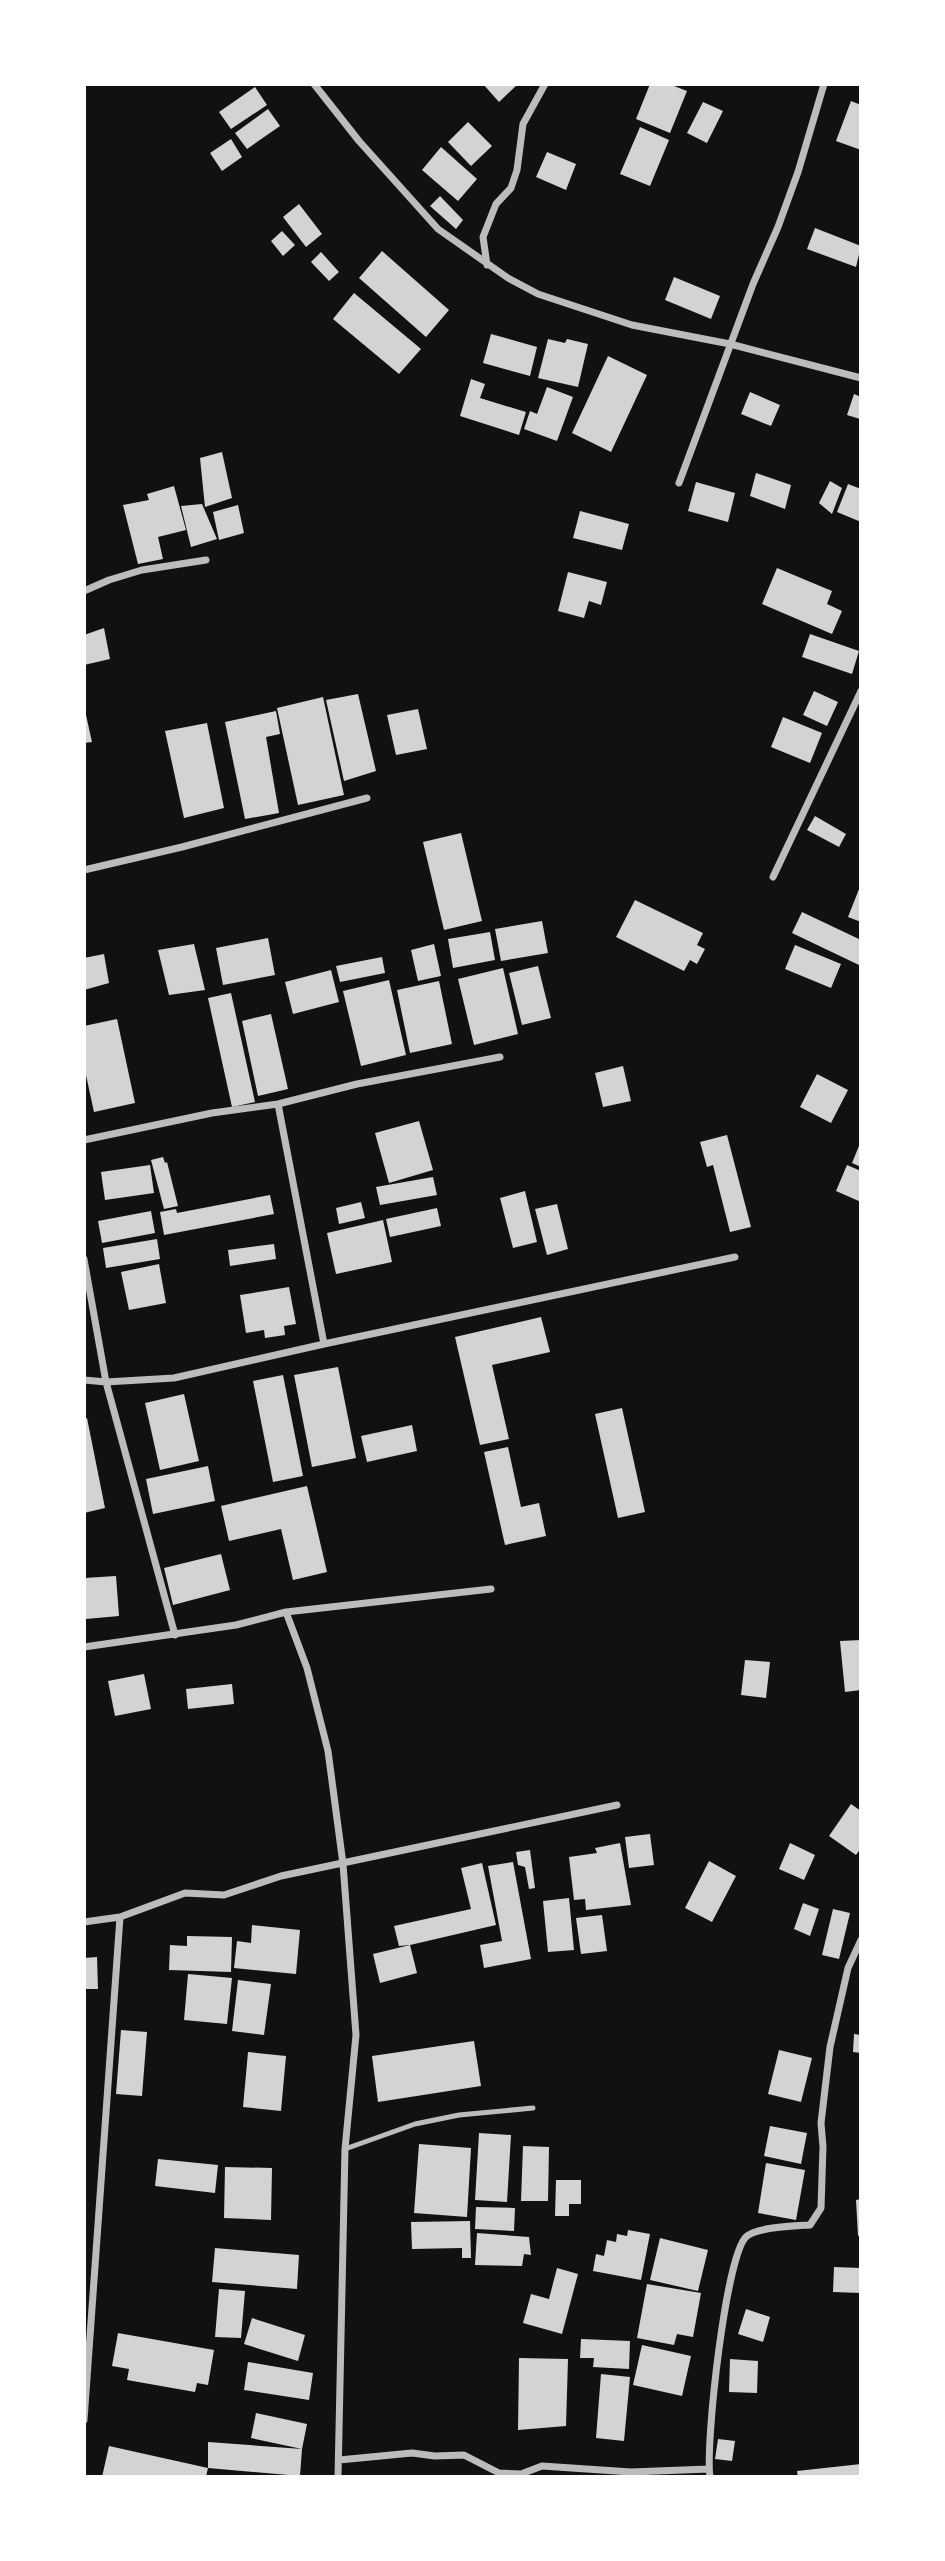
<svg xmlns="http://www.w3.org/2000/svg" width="945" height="2561" viewBox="0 0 945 2561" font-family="'Alegreya Sans',sans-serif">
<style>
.building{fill:#d3d3d3}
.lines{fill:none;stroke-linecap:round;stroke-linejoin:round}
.service{stroke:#bcbcbc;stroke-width:5}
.minor{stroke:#bcbcbc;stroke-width:7}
</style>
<rect width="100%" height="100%" fill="#111"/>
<!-- building -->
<path class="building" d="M 483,84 L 518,84 L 499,102 Z
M 650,84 L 669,84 L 687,91 L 670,133 L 636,119 Z
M 255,87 L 267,105 L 231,129 L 219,112 Z
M 851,101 L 861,105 L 861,150 L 836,141 Z
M 703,102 L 723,111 L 707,143 L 687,133 Z
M 268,109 L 280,126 L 247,149 L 235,133 Z
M 468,122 L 492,146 L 471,166 L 448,142 Z
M 640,127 L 669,140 L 650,186 L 620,174 Z
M 231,139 L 242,157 L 222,171 L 210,153 Z
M 441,147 L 477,179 L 458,201 L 422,170 Z
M 547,152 L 576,164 L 566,190 L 536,177 Z
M 440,196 L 463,220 L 456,229 L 430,206 Z
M 299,204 L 322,234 L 306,247 L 283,217 Z
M 815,228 L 861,246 L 856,267 L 807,249 Z
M 282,231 L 295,245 L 283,256 L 271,241 Z
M 382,251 L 449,310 L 426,337 L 359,278 Z
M 321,252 L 339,272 L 329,281 L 311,262 Z
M 674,277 L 720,296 L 711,319 L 665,300 Z
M 354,293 L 421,349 L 399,374 L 333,319 Z
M 491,334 L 537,347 L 530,376 L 483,363 Z
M 548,339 L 565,343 L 567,339 L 588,344 L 578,387 L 538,378 Z
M 608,356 L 647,375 L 611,452 L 572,433 Z
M 471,379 L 485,384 L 480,398 L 526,412 L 519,435 L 460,416 Z
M 547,387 L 573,397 L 557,441 L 524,429 L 530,411 L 537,414 Z
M 750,392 L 780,405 L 771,426 L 741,414 Z
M 854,394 L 861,397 L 860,419 L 847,415 Z
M 222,452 L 232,498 L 205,507 L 200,458 Z
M 756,473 L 791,485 L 785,509 L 750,496 Z
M 830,481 L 842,488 L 832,514 L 819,503 Z
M 696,482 L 735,493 L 728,522 L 688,511 Z
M 848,484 L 861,489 L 861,522 L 837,512 Z
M 174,486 L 186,530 L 158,537 L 163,559 L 138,564 L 123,505 L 149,500 L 147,494 Z
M 202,504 L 217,539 L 191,547 L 181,506 Z
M 238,505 L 244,533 L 219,540 L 213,512 Z
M 580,511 L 629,524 L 622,550 L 573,538 Z
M 777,568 L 832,591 L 827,604 L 842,611 L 832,634 L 762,604 Z
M 568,572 L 607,582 L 601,605 L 589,601 L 584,618 L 558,611 Z
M 104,628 L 110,659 L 84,665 L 84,635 Z
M 810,634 L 859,651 L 852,674 L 802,657 Z
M 814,691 L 838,702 L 827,726 L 803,715 Z
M 358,694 L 376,771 L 344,781 L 326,700 Z
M 323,697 L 344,795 L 298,805 L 277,708 Z
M 418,709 L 427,749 L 396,755 L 387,715 Z
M 276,711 L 280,734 L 266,737 L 279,813 L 245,819 L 225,722 Z
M 86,715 L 92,742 L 84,743 L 84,716 Z
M 783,717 L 822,733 L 810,763 L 771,747 Z
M 207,723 L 224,808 L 184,818 L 165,731 Z
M 815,816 L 846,834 L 839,847 L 807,830 Z
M 461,833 L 482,921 L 444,930 L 423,842 Z
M 861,884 L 861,922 L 848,917 Z
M 635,900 L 703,933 L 697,945 L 705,949 L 697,964 L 690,960 L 684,971 L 616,937 Z
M 802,912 L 861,940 L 859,965 L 792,933 Z
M 542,921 L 548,953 L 501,961 L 495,929 Z
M 490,932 L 495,960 L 453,968 L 448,939 Z
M 268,938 L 275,975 L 223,985 L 216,948 Z
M 194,944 L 205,990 L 169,995 L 158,950 Z
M 434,944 L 441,976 L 418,981 L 411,950 Z
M 795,945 L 841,964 L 831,988 L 785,969 Z
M 104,954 L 109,983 L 84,990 L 84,958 Z
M 382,957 L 385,973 L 340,982 L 336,966 Z
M 538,966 L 551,1018 L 522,1025 L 509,973 Z
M 503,968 L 518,1034 L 474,1045 L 458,979 Z
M 331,970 L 339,1002 L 293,1014 L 285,982 Z
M 389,980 L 406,1055 L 361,1066 L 343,991 Z
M 439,981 L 452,1044 L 410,1053 L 397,990 Z
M 231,993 L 255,1102 L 232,1107 L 208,998 Z
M 271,1014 L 288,1089 L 258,1096 L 242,1021 Z
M 117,1019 L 135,1103 L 94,1112 L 84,1066 L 84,1026 Z
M 623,1066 L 631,1101 L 603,1107 L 595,1073 Z
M 817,1074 L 848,1090 L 831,1123 L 800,1107 Z
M 419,1121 L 433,1170 L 389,1183 L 375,1133 Z
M 727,1135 L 751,1227 L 730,1232 L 713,1165 L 707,1167 L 700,1142 Z
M 861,1141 L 861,1167 L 852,1163 Z
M 163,1157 L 165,1163 L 167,1162 L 178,1206 L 164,1209 L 151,1160 Z
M 150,1165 L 154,1193 L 105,1200 L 101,1172 Z
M 847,1165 L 861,1171 L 861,1202 L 836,1191 Z
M 433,1177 L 437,1195 L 380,1205 L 376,1187 Z
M 525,1191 L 537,1242 L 513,1248 L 500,1198 Z
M 270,1195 L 274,1214 L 164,1235 L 160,1212 L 176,1209 L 177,1213 Z
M 361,1202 L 365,1218 L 339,1224 L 336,1208 Z
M 557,1204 L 568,1249 L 547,1255 L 535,1209 Z
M 437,1208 L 441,1226 L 390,1237 L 386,1219 Z
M 151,1211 L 155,1233 L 102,1243 L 98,1221 Z
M 383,1220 L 392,1262 L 336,1274 L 327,1233 Z
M 157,1239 L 160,1259 L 106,1268 L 103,1248 Z
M 274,1244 L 276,1259 L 230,1266 L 228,1250 Z
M 159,1264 L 166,1303 L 129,1310 L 121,1272 Z
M 289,1287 L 296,1324 L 284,1326 L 285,1335 L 265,1338 L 264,1330 L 246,1333 L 240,1295 Z
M 541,1317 L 550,1352 L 492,1365 L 509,1439 L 480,1445 L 455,1337 Z
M 338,1367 L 356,1458 L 312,1467 L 294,1375 Z
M 283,1375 L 303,1476 L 273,1482 L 253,1381 Z
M 184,1394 L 199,1461 L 160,1470 L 145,1403 Z
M 622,1408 L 645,1512 L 618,1518 L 595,1414 Z
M 87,1418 L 105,1508 L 84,1513 L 84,1419 Z
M 412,1425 L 417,1451 L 367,1462 L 361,1436 Z
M 508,1447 L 521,1507 L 539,1503 L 546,1536 L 505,1545 L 484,1452 Z
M 208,1466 L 215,1501 L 153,1514 L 146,1479 Z
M 307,1486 L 327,1572 L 293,1580 L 281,1529 L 229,1541 L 221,1506 Z
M 221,1554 L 230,1590 L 173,1605 L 164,1568 Z
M 116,1576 L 119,1616 L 86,1619 L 84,1578 Z
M 861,1640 L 861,1690 L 845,1692 L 840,1641 Z
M 745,1660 L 770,1662 L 766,1698 L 741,1695 Z
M 144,1674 L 151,1709 L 115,1716 L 108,1681 Z
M 232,1684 L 234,1704 L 188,1709 L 186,1689 Z
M 851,1804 L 861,1811 L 861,1848 L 856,1855 L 829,1836 Z
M 650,1834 L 654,1865 L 629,1868 L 625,1837 Z
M 620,1843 L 631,1905 L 586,1910 L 585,1899 L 574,1900 L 569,1857 L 597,1853 L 595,1848 Z
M 790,1843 L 815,1855 L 804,1880 L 779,1869 Z
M 530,1850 L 535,1888 L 529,1889 L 525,1867 L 518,1865 L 516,1852 Z
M 709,1861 L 736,1876 L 712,1922 L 685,1908 Z
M 513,1862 L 531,1959 L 484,1968 L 480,1945 L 502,1941 L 488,1866 Z
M 482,1863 L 496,1925 L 410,1945 L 417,1973 L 380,1983 L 373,1954 L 410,1945 L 399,1946 L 394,1926 L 471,1909 L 461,1868 Z
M 569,1898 L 574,1950 L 548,1952 L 543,1901 Z
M 803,1903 L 819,1909 L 810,1936 L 794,1929 Z
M 833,1909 L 850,1913 L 839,1959 L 822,1955 Z
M 602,1915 L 607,1951 L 581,1954 L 576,1918 Z
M 252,1925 L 300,1930 L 296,1974 L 234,1968 L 237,1941 L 251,1943 Z
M 187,1936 L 232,1937 L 231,1972 L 169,1970 L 170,1945 L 187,1946 Z
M 97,1957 L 98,1989 L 84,1989 L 84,1958 Z
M 188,1974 L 232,1978 L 227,2024 L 184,2020 Z
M 238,1980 L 271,1984 L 264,2035 L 232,2031 Z
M 121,2030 L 147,2032 L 142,2096 L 116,2094 Z
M 854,2034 L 861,2035 L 861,2053 L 853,2052 Z
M 474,2041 L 481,2086 L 378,2102 L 372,2056 Z
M 779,2050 L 812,2058 L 801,2102 L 768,2094 Z
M 248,2052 L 286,2056 L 281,2111 L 243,2107 Z
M 770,2126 L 807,2133 L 801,2164 L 764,2156 Z
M 479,2133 L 511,2135 L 507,2202 L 475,2200 Z
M 419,2144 L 471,2148 L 467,2217 L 414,2213 Z
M 523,2146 L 549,2147 L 548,2201 L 521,2201 Z
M 158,2159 L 218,2165 L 215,2193 L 155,2186 Z
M 766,2163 L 805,2170 L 796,2220 L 758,2213 Z
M 225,2167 L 272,2168 L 271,2220 L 224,2218 Z
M 556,2180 L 581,2180 L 581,2204 L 569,2204 L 569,2216 L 555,2216 Z
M 861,2199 L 861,2235 L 858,2236 L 856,2200 Z
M 476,2207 L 515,2208 L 514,2231 L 475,2229 Z
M 470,2221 L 471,2258 L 462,2258 L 462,2248 L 412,2249 L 411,2222 Z
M 628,2230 L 650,2234 L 641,2280 L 593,2271 L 596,2254 L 604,2256 L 607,2240 L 616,2242 L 617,2234 L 627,2236 Z
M 477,2233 L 529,2237 L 531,2255 L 524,2254 L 522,2266 L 475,2265 Z
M 660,2238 L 708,2250 L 698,2291 L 650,2280 Z
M 215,2248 L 299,2255 L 297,2289 L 212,2282 Z
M 834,2267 L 861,2268 L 861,2293 L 833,2292 Z
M 557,2268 L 578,2274 L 562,2334 L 523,2323 L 531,2294 L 549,2299 Z
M 647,2284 L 701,2293 L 693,2337 L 677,2334 L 674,2345 L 637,2338 Z
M 219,2289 L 245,2291 L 241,2338 L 215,2337 Z
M 746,2309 L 770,2317 L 763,2342 L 738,2334 Z
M 252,2318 L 305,2335 L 298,2361 L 244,2344 Z
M 118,2333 L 214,2350 L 208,2385 L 197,2383 L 195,2392 L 127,2380 L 129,2369 L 112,2366 Z
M 581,2339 L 630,2341 L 629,2369 L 593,2367 L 594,2358 L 580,2358 Z
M 642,2345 L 691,2356 L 682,2396 L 633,2385 Z
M 519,2358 L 568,2359 L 566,2426 L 518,2430 Z
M 730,2359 L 758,2361 L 757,2393 L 729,2392 Z
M 248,2362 L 313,2373 L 309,2400 L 244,2390 Z
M 601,2374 L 630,2377 L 624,2441 L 596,2438 Z
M 256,2413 L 307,2424 L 302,2449 L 251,2438 Z
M 718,2439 L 735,2441 L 732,2461 L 715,2459 Z
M 208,2442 L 302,2449 L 300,2476 L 208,2468 Z
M 109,2446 L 208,2468 L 206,2477 L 102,2477 Z
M 861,2464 L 861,2477 L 798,2477 L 797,2471 Z"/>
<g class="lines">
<!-- service -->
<path class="service" d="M 345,2149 L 415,2124 L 459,2115 L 533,2108"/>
<!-- minor -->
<path class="minor" d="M 314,84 L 359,141 L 438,229 L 508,278 L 538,294 L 632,325 L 730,344 L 861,378
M 487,265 L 483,237 L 496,204 L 511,188 L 517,170 L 523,124 L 545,84
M 679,483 L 753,284 L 778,227 L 798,172 L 824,84
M 84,591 L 109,580 L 142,570 L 206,560
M 84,870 L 182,847 L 367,798
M 773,877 L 861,691
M 278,1104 L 324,1344
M 84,1140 L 212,1113 L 278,1104 L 357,1084 L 500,1057
M 84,1259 L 106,1382 L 175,1635
M 84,1380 L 106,1382 L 174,1378 L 324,1344 L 735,1257
M 286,1612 L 307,1668 L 328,1751 L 343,1864 L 356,2035 L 345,2149 L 338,2477
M 84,1647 L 236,1625 L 286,1612 L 491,1589
M 84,1922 L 120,1917 L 185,1893 L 224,1895 L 281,1876 L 617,1805
M 84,2420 L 120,1917
M 339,2460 L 412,2453 L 435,2456 L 464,2455 L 499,2473 L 521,2474 L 542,2466 L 631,2472 L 709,2469
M 710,2477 C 705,2445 726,2252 747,2236 C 758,2227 795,2226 810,2225 L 821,2208 L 823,2147 L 821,2123 L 830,2047 L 848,1968 L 861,1940"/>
</g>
<!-- border -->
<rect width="945" height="2561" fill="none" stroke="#ffffff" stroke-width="172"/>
</svg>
